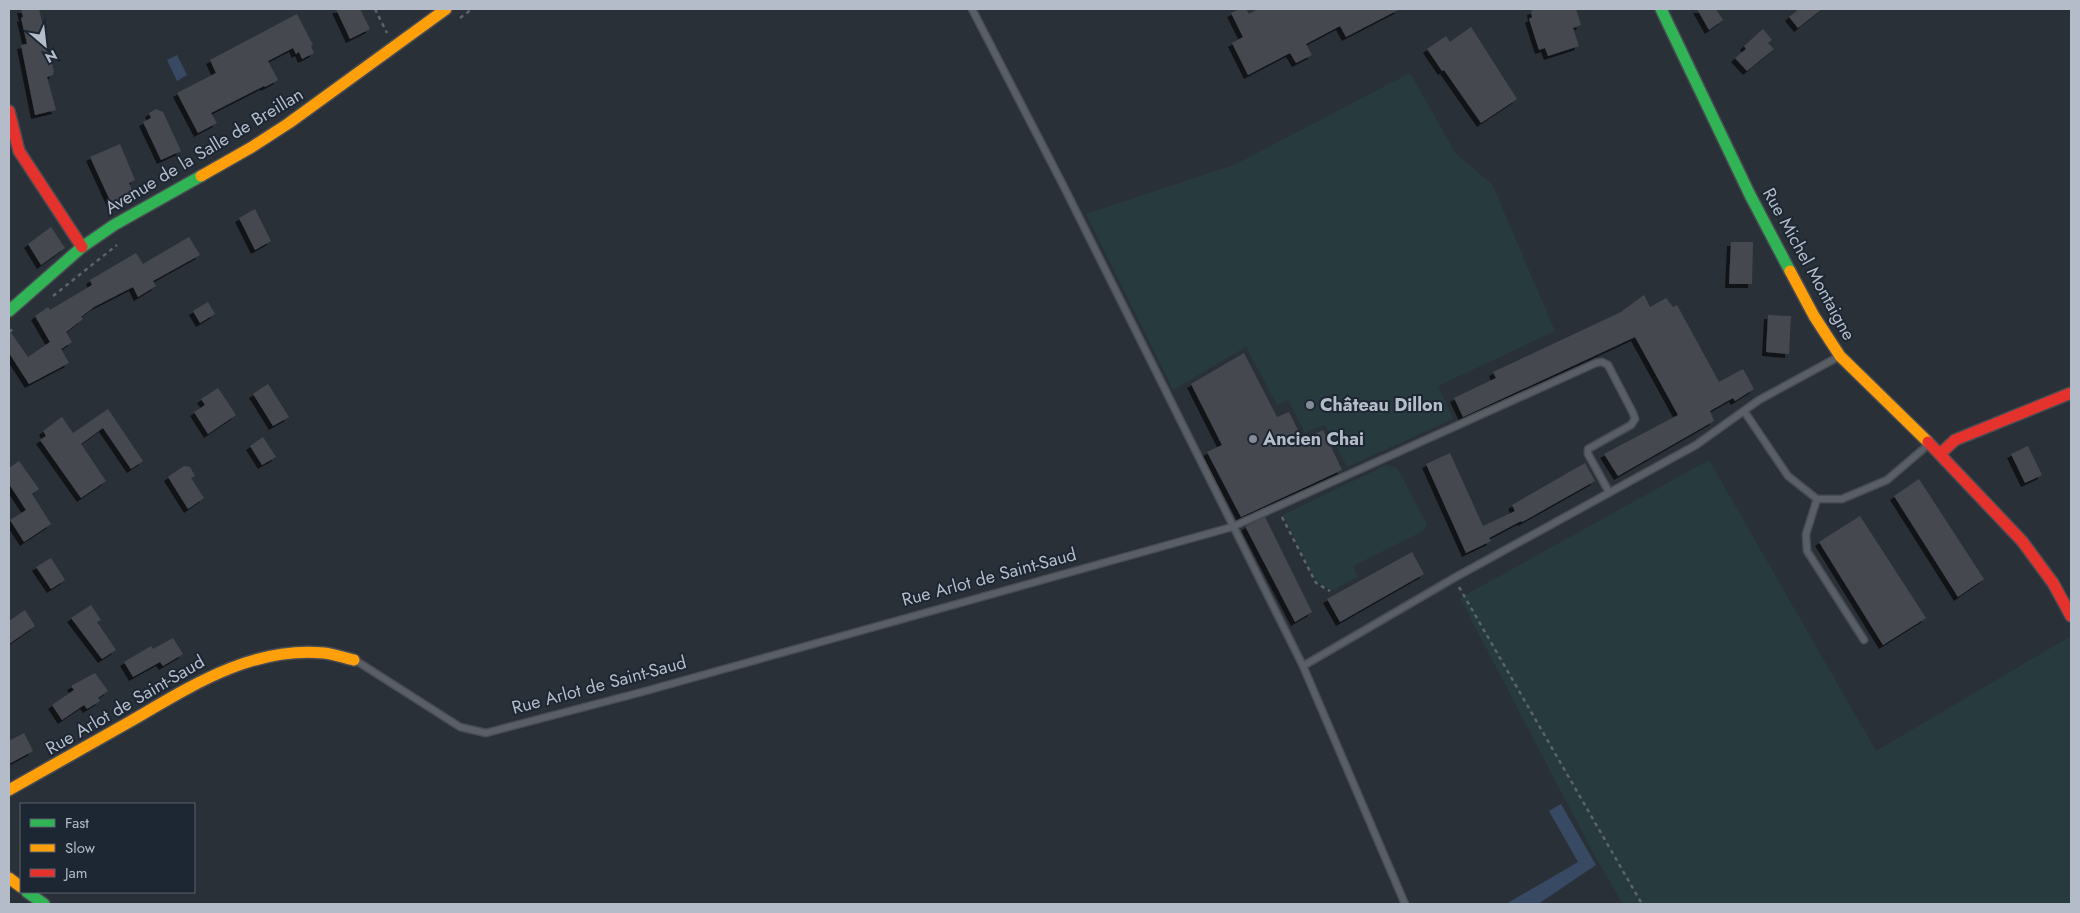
<svg xmlns="http://www.w3.org/2000/svg" width="2080" height="913" viewBox="0 0 2080 913" font-family="Jost,sans-serif">
<style>
.green{fill:#273a3e}
.water{fill:#384963}
.building{fill:#444950;filter:url(#shadow)}
.lines{fill:none;stroke-linecap:round;stroke-linejoin:round}
.lane-casing{stroke:#484c53;stroke-width:9}
.fast-casing{stroke:#484c53;stroke-width:14}
.slow-casing{stroke:#484c53;stroke-width:14}
.jam-casing{stroke:#484c53;stroke-width:14}
.path{stroke:#5d636a;stroke-width:2.5;stroke-dasharray:4 4;stroke-linecap:butt}
.lane{stroke:#5a5e66;stroke-width:6}
.fast{stroke:#30b455;stroke-width:11}
.slow{stroke:#ff9f0a;stroke-width:11}
.jam{stroke:#e5322d;stroke-width:11}
.poi-dot{fill:#848b96;stroke:#1d2633;stroke-width:2}
.labels{text-anchor:middle;dominant-baseline:central;stroke-width:4;stroke-linejoin:round;paint-order:stroke}
.street-label{font-size:18px;fill:#b4bcc9;stroke:#1d2633}
.poi-label{font-size:18px;font-weight:bold;fill:#b4bcc9;stroke:#1d2633;text-anchor:start}
</style>
<defs>
<filter id="shadow"><feDropShadow dx="-4" dy="4" stdDeviation="0" flood-color="#0009"/></filter>
</defs>
<rect width="100%" height="100%" fill="#2a3038"/>
<!-- green -->
<path class="green" d="M 1410,73 L 1456,154 L 1492,184 L 1555,331 L 1438,386 L 1453,419 L 1347,467 L 1325,425 L 1305,433 L 1288,400 L 1277,405 L 1246,347 L 1173,390 L 1086,214 L 1234,165 Z
M 1709,460 L 1876,751 L 2071,636 L 2071,904 L 1623,904 L 1593,853 L 1460,598 Z
M 1386,465 L 1398,469 L 1427,525 L 1423,531 L 1353,566 L 1358,577 L 1333,590 L 1316,582 L 1283,515 Z"/>
<!-- water -->
<path class="water" d="M 177,55 L 187,75 L 177,81 L 167,60 Z
M 1561,804 L 1596,865 L 1538,904 L 1506,904 L 1578,862 L 1549,811 Z"/>
<!-- building -->
<path class="building" d="M 21,9 L 39,9 L 54,72 L 53,73 L 53,75 L 47,77 L 56,110 L 35,115 L 21,45 L 27,44 L 21,18 L 23,17 Z
M 336,9 L 360,9 L 370,29 L 350,39 Z
M 1240,9 L 1246,9 L 1249,14 L 1258,9 L 1400,9 L 1346,37 L 1340,26 L 1306,44 L 1312,55 L 1296,63 L 1290,53 L 1248,75 L 1232,43 L 1243,37 L 1231,13 Z
M 1538,9 L 1576,9 L 1581,25 L 1573,28 L 1579,46 L 1548,56 L 1545,48 L 1539,50 L 1529,19 L 1532,17 L 1531,11 Z
M 1697,9 L 1716,9 L 1723,20 L 1709,30 Z
M 1799,9 L 1822,9 L 1798,28 L 1789,17 Z
M 297,14 L 313,45 L 311,46 L 314,53 L 302,59 L 299,52 L 296,54 L 293,48 L 268,61 L 278,80 L 265,87 L 264,86 L 211,113 L 217,123 L 198,133 L 177,93 L 216,73 L 210,60 Z
M 1471,27 L 1517,99 L 1481,123 L 1444,70 L 1442,71 L 1427,49 L 1446,36 L 1450,42 Z
M 1763,29 L 1772,40 L 1768,43 L 1774,49 L 1747,71 L 1735,58 L 1746,49 L 1744,46 Z
M 156,109 L 163,112 L 181,151 L 161,160 L 143,122 L 151,118 L 149,113 Z
M 120,144 L 135,180 L 129,183 L 134,195 L 113,207 L 90,157 Z
M 255,209 L 271,241 L 255,250 L 239,218 Z
M 51,227 L 65,248 L 41,265 L 28,244 Z
M 189,237 L 200,255 L 153,281 L 156,286 L 138,297 L 133,287 L 94,307 L 81,317 L 83,319 L 66,332 L 72,342 L 61,349 L 69,363 L 29,384 L 9,353 L 9,330 L 28,357 L 50,342 L 35,316 L 48,307 L 50,310 L 92,285 L 90,280 L 136,253 L 143,264 Z
M 1731,242 L 1753,242 L 1752,284 L 1729,284 Z
M 1644,295 L 1650,307 L 1666,298 L 1673,307 L 1677,305 L 1719,382 L 1743,369 L 1754,389 L 1735,401 L 1733,398 L 1710,411 L 1714,421 L 1618,476 L 1604,454 L 1678,415 L 1635,337 L 1463,417 L 1454,398 L 1496,378 L 1493,372 L 1621,312 Z
M 208,302 L 215,314 L 200,323 L 193,311 Z
M 1768,315 L 1791,316 L 1789,354 L 1766,352 Z
M 1244,353 L 1277,417 L 1289,412 L 1303,440 L 1323,430 L 1342,470 L 1241,517 L 1207,452 L 1222,445 L 1191,384 Z
M 268,384 L 289,417 L 273,426 L 253,394 Z
M 218,388 L 236,415 L 208,434 L 194,412 L 205,405 L 201,399 Z
M 108,409 L 143,461 L 131,469 L 103,428 L 81,444 L 106,481 L 81,498 L 40,440 L 46,436 L 43,431 L 62,417 L 73,433 Z
M 263,437 L 276,457 L 262,465 L 250,446 Z
M 2028,446 L 2042,475 L 2025,483 L 2011,454 Z
M 1450,453 L 1483,526 L 1515,511 L 1512,505 L 1585,463 L 1595,481 L 1522,522 L 1521,521 L 1489,538 L 1491,541 L 1466,553 L 1426,464 Z
M 19,461 L 39,489 L 32,494 L 51,524 L 24,542 L 10,520 L 26,510 L 9,484 L 9,468 Z
M 184,466 L 190,467 L 195,476 L 191,478 L 204,498 L 188,509 L 168,477 Z
M 1919,479 L 1984,579 L 1958,597 L 1894,496 Z
M 1860,516 L 1926,618 L 1883,645 L 1819,542 Z
M 1265,517 L 1312,612 L 1295,622 L 1246,528 L 1246,526 Z
M 1412,552 L 1424,574 L 1340,622 L 1327,599 Z
M 51,558 L 65,580 L 51,589 L 36,567 Z
M 91,605 L 101,620 L 97,622 L 116,650 L 102,659 L 71,618 Z
M 25,610 L 35,626 L 9,644 L 9,621 Z
M 173,638 L 183,654 L 163,666 L 160,662 L 133,677 L 124,662 L 151,646 L 153,649 Z
M 95,673 L 108,691 L 98,698 L 100,701 L 87,709 L 84,705 L 62,720 L 52,705 L 74,690 L 71,686 Z
M 24,733 L 33,751 L 9,764 L 9,741 Z"/>
<g class="lines">
<defs>
<path id="lane" d="M 972,9 L 1063,185 L 1303,666 L 1454,578 L 1696,445 L 1759,400 L 1838,357
M 1744,411 L 1788,476 L 1817,499 L 1842,499 L 1887,480 L 1928,445
M 1817,499 L 1806,534 L 1807,551 L 1864,640
M 355,660 L 460,727 L 486,733 L 642,692 L 1232,527 L 1596,363 L 1602,362 L 1608,365 L 1633,413 L 1635,419 L 1631,425 L 1588,449 L 1588,454 L 1609,492
M 1303,666 L 1405,904"/>
<path id="fast" d="M 1661,9 L 1750,195 L 1790,271
M 9,311 L 82,247 L 114,225 L 201,176
M 27,892 L 44,904"/>
<path id="slow" d="M 201,176 L 252,147 L 289,123 L 446,9
M 1790,271 L 1814,316 L 1840,356 L 1928,442
M 9,790 C 50,767 91,744 131,721 C 191,686 252,646 324,653 C 335,654 344,658 354,660
M 9,878 L 21,887"/>
<path id="jam" d="M 9,111 L 19,151 L 82,247
M 1928,442 L 2022,541 L 2053,583 L 2071,616
M 1940,454 L 1955,440 L 2071,393"/>
</defs>
<!-- lane casing -->
<use href="#lane" class="lane-casing"/>
<!-- fast casing -->
<use href="#fast" class="fast-casing"/>
<!-- slow casing -->
<use href="#slow" class="slow-casing"/>
<!-- jam casing -->
<use href="#jam" class="jam-casing"/>
<!-- path -->
<path class="path" d="M 375,9 L 387,33
M 460,18 L 472,9
M 53,296 L 117,245
M 9,332 L 15,327
M 1282,517 L 1316,583 L 1330,591
M 1459,587 L 1642,904"/>
<!-- lane -->
<use href="#lane" class="lane"/>
<!-- fast -->
<use href="#fast" class="fast"/>
<!-- slow -->
<use href="#slow" class="slow"/>
<!-- jam -->
<use href="#jam" class="jam"/>
</g>
<!-- markers -->
<g class="poi-dot">
<circle cx="1310" cy="405" r="5"/>
<circle cx="1253" cy="439" r="5"/>
</g>
<g class="labels">
<!-- street labels -->
<g class="street-label">
<text transform="translate(204 151) rotate(-31)">Avenue de la Salle de Breillan</text>
<text transform="translate(1809 264) rotate(61)">Rue Michel Montaigne</text>
<text transform="translate(989 577) rotate(-15)">Rue Arlot de Saint-Saud</text>
<text transform="translate(599 685) rotate(-15)">Rue Arlot de Saint-Saud</text>
<text transform="translate(125 705) rotate(-30)">Rue Arlot de Saint-Saud</text>
</g>
<!-- poi labels -->
<g class="poi-label">
<text x="1320" y="405">Château Dillon</text>
<text x="1263" y="439">Ancien Chai</text>
</g>
</g>
<!-- border -->
<rect width="2080" height="913" fill="none" stroke="#b4bcc9" stroke-width="20"/>
<!-- legend -->
<rect x="20" y="803" width="175" height="90" fill="#1d2633" stroke="#59626f"/>
<rect x="30" y="819" width="25" height="8" fill="#30b455" stroke="#59626f"/>
<text x="65" y="828" font-size="15" fill="#b4bcc9">Fast</text>
<rect x="30" y="844" width="25" height="8" fill="#ff9f0a" stroke="#59626f"/>
<text x="65" y="853" font-size="15" fill="#b4bcc9">Slow</text>
<rect x="30" y="869" width="25" height="8" fill="#e5322d" stroke="#59626f"/>
<text x="65" y="878" font-size="15" fill="#b4bcc9">Jam</text>
<!-- north arrow -->
<g transform="translate(45 45) rotate(152)" stroke="#1d2633" stroke-width="4" paint-order="stroke">
<path d="M0-4L9 19L0 12L-9 19Z" fill="#b4bcc9"/>
<text y="-8" font-size="14" font-weight="bold" text-anchor="middle" fill="#b4bcc9">N</text>
</g>
</svg>
